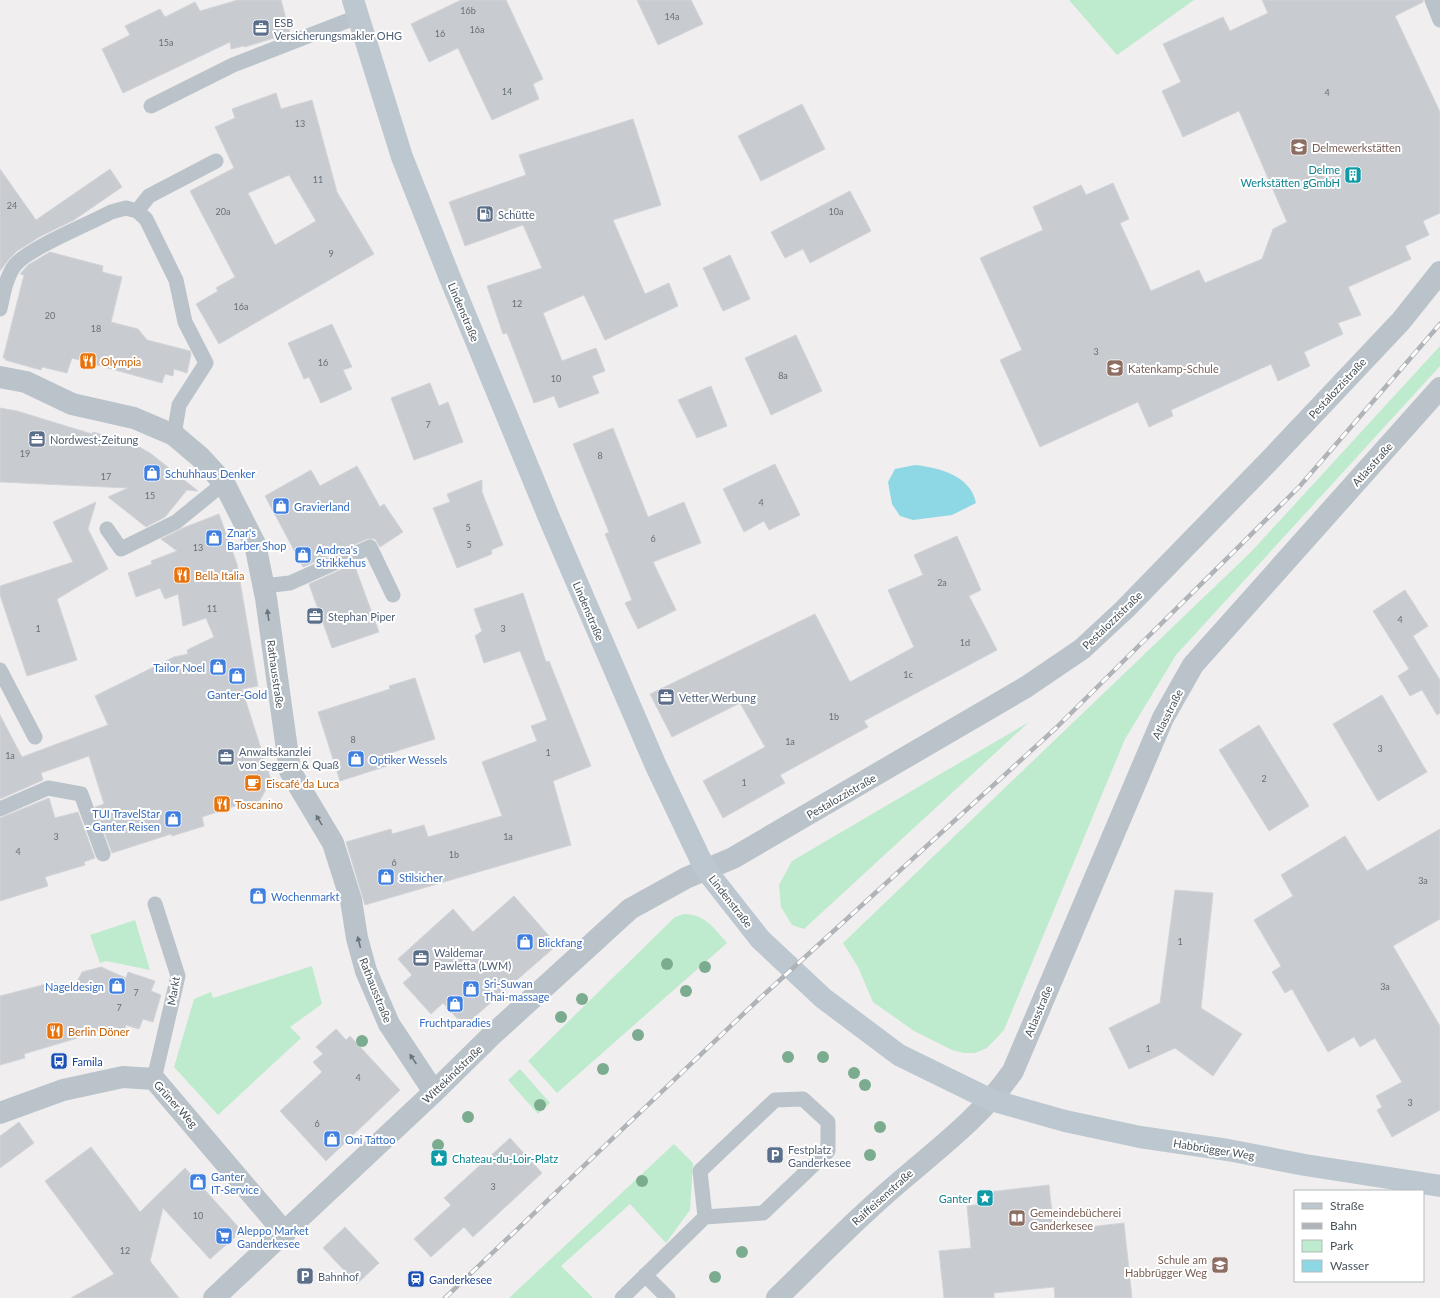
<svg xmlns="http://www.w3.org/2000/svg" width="1440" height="1298" viewBox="0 0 1440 1298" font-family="Lato,sans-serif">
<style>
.green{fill:#beebcd}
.water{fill:#8ed8e6}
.building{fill:#c8cbd0;stroke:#d2d4d9;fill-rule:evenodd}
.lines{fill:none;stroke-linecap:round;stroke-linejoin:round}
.lane{stroke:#bac3ca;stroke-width:15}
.street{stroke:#bac3ca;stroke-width:22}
.secondary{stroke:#bcc7d0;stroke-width:22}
.rail-casing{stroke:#b0b3b8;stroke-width:4.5}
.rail{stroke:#fff;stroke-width:3;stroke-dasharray:9;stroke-linecap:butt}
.tree{fill:#7cac90}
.oneway{fill:#6a747c}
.labels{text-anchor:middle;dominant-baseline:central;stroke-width:4;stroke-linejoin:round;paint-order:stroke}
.number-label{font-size:9px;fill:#677078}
.service-label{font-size:11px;fill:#4e5e75;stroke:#fff;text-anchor:start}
.education-label{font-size:11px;fill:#785e54;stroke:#fff;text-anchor:start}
.culture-label{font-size:11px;fill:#0d838f;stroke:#fff;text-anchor:end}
.street-label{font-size:11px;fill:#47525a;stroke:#fff}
.food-label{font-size:11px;fill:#c56008;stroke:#fff;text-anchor:start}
.shop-label{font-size:11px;fill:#366cbe;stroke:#fff;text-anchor:start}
.transit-label{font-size:11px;fill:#164399;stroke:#fff;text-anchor:start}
</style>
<rect width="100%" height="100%" fill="#f0eeee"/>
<!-- green -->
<path class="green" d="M 1069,0 L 1194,0 L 1117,55 Z
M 1440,346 L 1440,366 L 1176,655 L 1125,739 L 1004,1030 L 987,1048 L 975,1053 L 964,1053 L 952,1050 L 914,1031 L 873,1002 L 858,967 L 843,943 L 1251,552 Z
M 1029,722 L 804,929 L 792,925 L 781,907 L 779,885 L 792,861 Z
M 684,914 C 705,914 715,929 727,943 L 557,1093 L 528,1061 L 675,917 Z
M 135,920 L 150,970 L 106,961 L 100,963 L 90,935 Z
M 312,966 L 322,1004 L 290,1027 L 301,1038 L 218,1115 L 174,1067 L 194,999 L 211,992 L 213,998 Z
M 520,1069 L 550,1103 L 538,1114 L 508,1080 Z
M 674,1144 L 693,1163 L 690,1210 L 666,1243 L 630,1204 L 561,1266 L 593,1298 L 509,1298 Z"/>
<!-- water -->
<path class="water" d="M 915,465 C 940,468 970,475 976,503 L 952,515 L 913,520 L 900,516 L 892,504 L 888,482 L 895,469 Z"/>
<!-- building -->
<path class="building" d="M 238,0 L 281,0 L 290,33 L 245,47 L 244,46 L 231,49 L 230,42 L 123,93 L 102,49 L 130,35 L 125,26 L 160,9 L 165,17 L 195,2 L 200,11 Z
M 461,0 L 506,0 L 543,79 L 533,84 L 539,99 L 492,120 L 458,48 L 429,62 L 411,24 Z
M 637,0 L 691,0 L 703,24 L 658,45 Z
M 1262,0 L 1423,0 L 1423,2 L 1395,16 L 1440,112 L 1440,213 L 1423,221 L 1429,235 L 1405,246 L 1411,259 L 1348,287 L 1361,315 L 1338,323 L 1343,334 L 1304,352 L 1310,366 L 1278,381 L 1271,364 L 1171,410 L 1173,416 L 1149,427 L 1138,402 L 1040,447 L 1000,360 L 1022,350 L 980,258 L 1043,230 L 1033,207 L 1081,185 L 1086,195 L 1113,183 L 1129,219 L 1120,223 L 1151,291 L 1199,270 L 1205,283 L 1262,259 L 1273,229 L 1287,222 L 1239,111 L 1183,137 L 1162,91 L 1181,82 L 1163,44 L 1223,17 L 1230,31 L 1268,13 Z
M 276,93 L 281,109 L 312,100 L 337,192 L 374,254 L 219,344 L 196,304 L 218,291 L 216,288 L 235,277 L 190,191 L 234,168 L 215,127 L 235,118 L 232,109 ZM 289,175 L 316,221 L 275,245 L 248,193 Z
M 802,104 L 825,149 L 761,181 L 738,136 Z
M 633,119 L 661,205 L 613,220 L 645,294 L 669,283 L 678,306 L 605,340 L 584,295 L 543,313 L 562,361 L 596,348 L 605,371 L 592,376 L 599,393 L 559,408 L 554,396 L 534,403 L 507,333 L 503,334 L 487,286 L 542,268 L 523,225 L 465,246 L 449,202 L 526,175 L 519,155 Z
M 0,169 L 36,220 L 110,169 L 122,187 L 74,220 L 41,236 L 17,251 L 9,259 L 0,271 Z
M 850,191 L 871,231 L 810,263 L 803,249 L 785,258 L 771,232 Z
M 50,252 L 103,266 L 102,272 L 122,277 L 111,322 L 138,329 L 147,340 L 190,351 L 191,354 L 187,373 L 174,369 L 173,376 L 165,374 L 162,383 L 72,358 L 67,373 L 42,367 L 41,370 L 5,360 L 6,358 L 3,358 L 24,275 L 20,274 L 28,265 Z
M 730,255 L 750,299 L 723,311 L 703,268 Z
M 332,324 L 352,367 L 343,370 L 352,389 L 321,403 L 309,377 L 304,379 L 288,343 Z
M 796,335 L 822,391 L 771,415 L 745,358 Z
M 430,383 L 439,406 L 448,402 L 463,442 L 414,460 L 391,398 Z
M 711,386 L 727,426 L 697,438 L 678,400 Z
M 0,408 L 17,411 L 92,434 L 93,432 L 132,443 L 150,453 L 198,491 L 187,490 L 165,517 L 146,527 L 108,497 L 128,488 L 0,482 Z
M 613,428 L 648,517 L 684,502 L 701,543 L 653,562 L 676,610 L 638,629 L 625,603 L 632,600 L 605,534 L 609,532 L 573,444 Z
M 775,464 L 800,515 L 769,530 L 764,521 L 744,532 L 723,489 Z
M 357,466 L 380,507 L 384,504 L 403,532 L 380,547 L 375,539 L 367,539 L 303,567 L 265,496 L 311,470 L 320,486 Z
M 482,480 L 482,492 L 503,545 L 491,550 L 492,554 L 457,568 L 433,508 L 450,502 L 447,494 Z
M 96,502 L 88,529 L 108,569 L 57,599 L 77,660 L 27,676 L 0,595 L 0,586 L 73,562 L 53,522 Z
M 219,514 L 237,564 L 258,686 L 242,689 L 271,780 L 257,806 L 247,802 L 202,817 L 204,826 L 172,836 L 171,834 L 112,853 L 95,807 L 104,804 L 89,756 L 41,773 L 43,780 L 0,799 L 0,715 L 22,757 L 108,725 L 95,696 L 174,657 L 188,654 L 187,650 L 214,637 L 206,618 L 183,626 L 178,594 L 165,599 L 160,588 L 136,597 L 128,573 L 152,564 L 151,561 L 177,551 L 161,539 L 183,528 Z
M 957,536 L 981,590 L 969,596 L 997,650 L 864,721 L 868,727 L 780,775 L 785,783 L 723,818 L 703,781 L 765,747 L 740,703 L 672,737 L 650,694 L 815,614 L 850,682 L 914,647 L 888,590 L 923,575 L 914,555 Z
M 356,563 L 354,564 L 379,632 L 332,648 L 309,584 Z
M 1405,590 L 1428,626 L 1413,636 L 1440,680 L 1440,713 L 1437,715 L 1422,690 L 1410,696 L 1398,676 L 1409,669 L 1373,611 Z
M 523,593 L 546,662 L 549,661 L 591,766 L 553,781 L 571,845 L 365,905 L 346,842 L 391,829 L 392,834 L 424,825 L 428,837 L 502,816 L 482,762 L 537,741 L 531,726 L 547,720 L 520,651 L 484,663 L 475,636 L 482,631 L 474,609 Z
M 415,678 L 435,739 L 384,755 L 387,766 L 340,781 L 318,712 L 390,689 L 389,686 Z
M 1382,695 L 1427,772 L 1378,801 L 1333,724 Z
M 1259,725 L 1309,806 L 1269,831 L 1219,750 Z
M 49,798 L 55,818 L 78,812 L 95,858 L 84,862 L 85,865 L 45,877 L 48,886 L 0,901 L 0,818 Z
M 1440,829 L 1440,919 L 1393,946 L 1440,1026 L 1440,1110 L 1392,1137 L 1377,1110 L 1382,1107 L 1376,1096 L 1402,1082 L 1375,1038 L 1360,1047 L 1354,1037 L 1328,1052 L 1292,989 L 1285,993 L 1272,972 L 1281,966 L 1254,920 L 1293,896 L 1281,875 L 1345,836 L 1367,871 Z
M 1175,890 L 1213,893 L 1201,1008 L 1242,1034 L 1213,1076 L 1175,1048 L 1129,1069 L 1109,1028 L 1160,1003 Z
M 514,896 L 557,945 L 464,1026 L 443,1003 L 431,1014 L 403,983 L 412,975 L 398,959 L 453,909 L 473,932 Z
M 101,967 L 126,978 L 128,972 L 155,981 L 151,991 L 161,995 L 153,1022 L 143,1019 L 139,1029 L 126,1025 L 125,1030 L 114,1027 L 24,1054 L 25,1058 L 0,1065 L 0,996 L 54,982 L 72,991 L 82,972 Z
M 336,1029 L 346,1040 L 350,1036 L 400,1090 L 326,1161 L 280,1111 L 322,1072 L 313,1062 L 323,1054 L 316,1047 Z
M 19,1122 L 34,1143 L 0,1168 L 0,1136 Z
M 510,1138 L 542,1173 L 473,1237 L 464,1227 L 431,1257 L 414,1239 L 451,1205 L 444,1198 Z
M 91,1147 L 140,1212 L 185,1168 L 242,1231 L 210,1259 L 163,1208 L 150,1261 L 179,1298 L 71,1298 L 114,1274 L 45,1181 Z
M 1049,1185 L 1054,1231 L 1124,1223 L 1132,1298 L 1055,1298 L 1054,1287 L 994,1293 L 994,1298 L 944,1298 L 939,1251 L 971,1248 L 967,1206 L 981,1204 L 980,1193 Z
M 345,1227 L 379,1263 L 357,1284 L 323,1248 Z"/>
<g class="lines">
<!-- lane -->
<path class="lane" d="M 1432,0 L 1440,20
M 151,106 L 233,65 L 357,17
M 137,211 L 149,196 L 216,161
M 0,309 C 3,295 6,277 15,265 C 29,248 89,224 111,212 L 126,208 L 137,211 L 146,219 L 176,280 L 185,322 L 206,363 L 179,405 L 174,435
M 107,529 L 121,549 L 176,522 L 224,483
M 263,586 L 290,583 L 370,547 L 393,595
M 0,670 L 35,737
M 0,809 L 48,788 L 81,794 L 103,854
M 154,1079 L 178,976 L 155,904
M 645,1275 L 668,1298
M 622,1298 L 705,1217 L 763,1213 L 828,1151 L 828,1122 L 803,1099 L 775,1100 L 700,1171 L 705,1217"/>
<!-- street -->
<path class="street" d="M 0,377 L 26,382 L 72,404 L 134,418 L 174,435 L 200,457 L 224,483 L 255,544 L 266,598 L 290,771 L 333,843 L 351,900 L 357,938 L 366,971 L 389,1024 L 434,1092
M 0,1113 L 63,1090 L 123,1077 L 154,1079 L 285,1233
M 214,1298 L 434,1092 L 492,1035 L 630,909 L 686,878 L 733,858 L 1026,687 L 1082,649 L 1125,609 L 1268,462 L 1401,321 L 1440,272
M 777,1298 C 814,1262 850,1225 889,1191 C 932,1153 980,1119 1013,1071 L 1163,718 L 1193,665 L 1440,388"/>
<!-- secondary -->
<path class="secondary" d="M 353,0 L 402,157 L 450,278 L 550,520 L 656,766 L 705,869 L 760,939 L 823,998 L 899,1055 L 991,1100 L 1065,1121 L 1140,1137 L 1228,1150 L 1305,1165 L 1440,1186"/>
<defs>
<path id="rail" d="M 445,1298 L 758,1000 L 1056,728 L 1299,487 L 1440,324"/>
</defs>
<!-- rail casing -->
<use href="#rail" class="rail-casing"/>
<!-- rail -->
<use href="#rail" class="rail"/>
</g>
<!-- trees -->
<g class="tree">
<circle cx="667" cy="964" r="6"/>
<circle cx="705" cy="967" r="6"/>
<circle cx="686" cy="991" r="6"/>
<circle cx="582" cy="999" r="6"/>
<circle cx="561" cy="1017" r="6"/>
<circle cx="638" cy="1035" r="6"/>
<circle cx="362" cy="1041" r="6"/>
<circle cx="788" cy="1057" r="6"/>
<circle cx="823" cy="1057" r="6"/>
<circle cx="603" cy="1069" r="6"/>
<circle cx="854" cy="1073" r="6"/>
<circle cx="865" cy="1085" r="6"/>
<circle cx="540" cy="1105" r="6"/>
<circle cx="468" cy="1117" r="6"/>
<circle cx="880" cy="1127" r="6"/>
<circle cx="438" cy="1145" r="6"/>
<circle cx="870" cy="1155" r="6"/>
<circle cx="642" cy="1181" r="6"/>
<circle cx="742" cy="1252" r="6"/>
<circle cx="715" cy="1277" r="6"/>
</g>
<!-- one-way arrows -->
<defs><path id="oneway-solid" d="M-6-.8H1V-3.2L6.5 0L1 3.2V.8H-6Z"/></defs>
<g class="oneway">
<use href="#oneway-solid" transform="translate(268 615) rotate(-98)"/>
<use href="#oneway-solid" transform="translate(319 820) rotate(-121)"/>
<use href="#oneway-solid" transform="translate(359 942) rotate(-104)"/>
<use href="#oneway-solid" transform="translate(413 1059) rotate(-124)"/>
</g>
<!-- icons -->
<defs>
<symbol id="office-square" viewBox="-11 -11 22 22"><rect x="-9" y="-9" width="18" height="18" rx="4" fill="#5c6f8a" stroke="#fff"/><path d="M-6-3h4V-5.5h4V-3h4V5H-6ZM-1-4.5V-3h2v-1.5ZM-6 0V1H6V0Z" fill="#fff"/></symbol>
<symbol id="school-square" viewBox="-11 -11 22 22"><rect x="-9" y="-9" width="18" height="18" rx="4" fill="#8d6e63" stroke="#fff"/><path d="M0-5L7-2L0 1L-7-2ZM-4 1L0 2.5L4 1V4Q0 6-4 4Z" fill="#fff"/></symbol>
<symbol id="building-square" viewBox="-11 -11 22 22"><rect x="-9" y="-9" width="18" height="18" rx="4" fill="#0f9aa8" stroke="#fff"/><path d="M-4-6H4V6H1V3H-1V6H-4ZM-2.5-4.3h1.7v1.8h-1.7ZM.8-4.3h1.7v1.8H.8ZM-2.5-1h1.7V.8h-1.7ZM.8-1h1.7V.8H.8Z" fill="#fff"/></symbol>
<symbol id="fuel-square" viewBox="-11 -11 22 22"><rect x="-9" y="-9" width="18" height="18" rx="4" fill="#5c6f8a" stroke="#fff"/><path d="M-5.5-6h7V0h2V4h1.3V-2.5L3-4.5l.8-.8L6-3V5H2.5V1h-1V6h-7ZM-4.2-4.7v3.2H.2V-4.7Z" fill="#fff"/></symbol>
<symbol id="restaurant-square" viewBox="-11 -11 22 22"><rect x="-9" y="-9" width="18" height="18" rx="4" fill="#e8710a" stroke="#fff"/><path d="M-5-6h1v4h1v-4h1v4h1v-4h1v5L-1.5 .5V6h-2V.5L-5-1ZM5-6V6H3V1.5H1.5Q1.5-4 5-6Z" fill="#fff"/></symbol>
<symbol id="shop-square" viewBox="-11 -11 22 22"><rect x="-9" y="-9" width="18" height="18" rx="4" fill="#3f7fe0" stroke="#fff"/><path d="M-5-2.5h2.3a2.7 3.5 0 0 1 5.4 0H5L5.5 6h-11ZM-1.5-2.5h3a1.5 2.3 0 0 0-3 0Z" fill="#fff"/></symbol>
<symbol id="cafe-square" viewBox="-11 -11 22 22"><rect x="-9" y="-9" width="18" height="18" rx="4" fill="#e8710a" stroke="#fff"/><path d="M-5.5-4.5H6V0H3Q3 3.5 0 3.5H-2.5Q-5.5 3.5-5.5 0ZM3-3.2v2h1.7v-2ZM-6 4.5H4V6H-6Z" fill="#fff"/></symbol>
<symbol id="bus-square" viewBox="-11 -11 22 22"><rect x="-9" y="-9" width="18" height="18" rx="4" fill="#1a4fb4" stroke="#fff"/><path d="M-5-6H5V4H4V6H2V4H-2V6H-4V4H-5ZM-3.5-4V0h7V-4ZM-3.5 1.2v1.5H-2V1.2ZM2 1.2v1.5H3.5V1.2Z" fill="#fff"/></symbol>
<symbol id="parking-square" viewBox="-11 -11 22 22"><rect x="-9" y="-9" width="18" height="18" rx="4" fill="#5c6f8a" stroke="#fff"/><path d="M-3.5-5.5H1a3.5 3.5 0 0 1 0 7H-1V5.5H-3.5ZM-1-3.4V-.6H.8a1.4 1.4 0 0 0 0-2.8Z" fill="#fff"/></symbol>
<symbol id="sight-square" viewBox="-11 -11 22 22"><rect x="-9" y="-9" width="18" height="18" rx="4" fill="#0f9aa8" stroke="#fff"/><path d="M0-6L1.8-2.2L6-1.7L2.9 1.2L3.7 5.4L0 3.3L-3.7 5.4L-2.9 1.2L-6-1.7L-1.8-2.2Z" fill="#fff"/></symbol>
<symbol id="library-square" viewBox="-11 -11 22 22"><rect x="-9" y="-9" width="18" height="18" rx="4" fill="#8d6e63" stroke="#fff"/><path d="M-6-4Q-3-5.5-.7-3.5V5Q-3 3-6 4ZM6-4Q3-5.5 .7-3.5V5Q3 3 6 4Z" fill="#fff"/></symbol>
<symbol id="supermarket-square" viewBox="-11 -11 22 22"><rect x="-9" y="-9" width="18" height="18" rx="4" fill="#3f7fe0" stroke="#fff"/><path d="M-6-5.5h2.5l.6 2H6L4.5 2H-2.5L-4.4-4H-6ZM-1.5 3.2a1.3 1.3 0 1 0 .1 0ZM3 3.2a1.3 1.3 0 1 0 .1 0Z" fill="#fff"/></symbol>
<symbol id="station-square" viewBox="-11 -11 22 22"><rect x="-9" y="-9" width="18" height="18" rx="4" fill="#1a4fb4" stroke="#fff"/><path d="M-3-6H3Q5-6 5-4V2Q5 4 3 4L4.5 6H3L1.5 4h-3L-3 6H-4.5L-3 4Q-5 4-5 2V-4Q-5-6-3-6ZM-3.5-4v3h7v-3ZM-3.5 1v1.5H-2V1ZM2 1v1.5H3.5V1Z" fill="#fff"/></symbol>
</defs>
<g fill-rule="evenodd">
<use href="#office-square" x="251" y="18" width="20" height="20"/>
<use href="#school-square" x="1289" y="137" width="20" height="20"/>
<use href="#building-square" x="1343" y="165" width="20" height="20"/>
<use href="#fuel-square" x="475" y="204" width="20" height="20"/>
<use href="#restaurant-square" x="78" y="351" width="20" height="20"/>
<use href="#school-square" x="1105" y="358" width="20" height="20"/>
<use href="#office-square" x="27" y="429" width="20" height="20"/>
<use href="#shop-square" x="142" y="463" width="20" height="20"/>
<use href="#shop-square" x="271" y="496" width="20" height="20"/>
<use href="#shop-square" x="204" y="528" width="20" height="20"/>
<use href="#shop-square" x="293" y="545" width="20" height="20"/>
<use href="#restaurant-square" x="172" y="565" width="20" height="20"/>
<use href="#office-square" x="305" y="606" width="20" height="20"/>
<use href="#shop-square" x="208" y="657" width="20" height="20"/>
<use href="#shop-square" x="227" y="666" width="20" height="20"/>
<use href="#office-square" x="656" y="687" width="20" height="20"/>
<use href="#office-square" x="216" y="747" width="20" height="20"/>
<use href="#shop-square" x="346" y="749" width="20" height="20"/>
<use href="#cafe-square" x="243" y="773" width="20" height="20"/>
<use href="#restaurant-square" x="212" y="794" width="20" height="20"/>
<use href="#shop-square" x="163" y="809" width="20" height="20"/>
<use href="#shop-square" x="376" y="867" width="20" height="20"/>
<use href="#shop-square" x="248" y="886" width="20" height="20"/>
<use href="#shop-square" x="515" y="932" width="20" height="20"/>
<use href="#office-square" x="411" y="948" width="20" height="20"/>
<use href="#shop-square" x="107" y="976" width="20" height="20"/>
<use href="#shop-square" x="461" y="979" width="20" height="20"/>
<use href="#shop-square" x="445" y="994" width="20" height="20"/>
<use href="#restaurant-square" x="45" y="1021" width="20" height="20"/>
<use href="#bus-square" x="49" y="1051" width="20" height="20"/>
<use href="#shop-square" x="322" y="1129" width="20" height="20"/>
<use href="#parking-square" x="765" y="1145" width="20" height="20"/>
<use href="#sight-square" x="429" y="1148" width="20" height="20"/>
<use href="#shop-square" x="188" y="1172" width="20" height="20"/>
<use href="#sight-square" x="975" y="1188" width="20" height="20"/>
<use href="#library-square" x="1007" y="1208" width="20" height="20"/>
<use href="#supermarket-square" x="214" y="1226" width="20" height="20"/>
<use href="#school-square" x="1210" y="1255" width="20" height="20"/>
<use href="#parking-square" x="295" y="1266" width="20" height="20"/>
<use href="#station-square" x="406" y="1269" width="20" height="20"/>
</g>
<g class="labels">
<!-- number labels -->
<g class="number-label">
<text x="468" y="10">16b</text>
<text x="672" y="16">14a</text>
<text x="477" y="29">16a</text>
<text x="440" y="33">16</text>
<text x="166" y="42">15a</text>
<text x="507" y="91">14</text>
<text x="1327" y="92">4</text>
<text x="300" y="123">13</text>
<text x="318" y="179">11</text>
<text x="12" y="205">24</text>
<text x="223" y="211">20a</text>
<text x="836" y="211">10a</text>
<text x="331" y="253">9</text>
<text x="517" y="303">12</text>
<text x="241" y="306">16a</text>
<text x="50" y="315">20</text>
<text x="96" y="328">18</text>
<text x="1096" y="351">3</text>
<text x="323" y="362">16</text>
<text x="783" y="375">8a</text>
<text x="556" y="378">10</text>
<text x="428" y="424">7</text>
<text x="25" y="453">19</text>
<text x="600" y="455">8</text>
<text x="106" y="476">17</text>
<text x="150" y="495">15</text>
<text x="761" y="502">4</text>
<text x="468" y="527">5</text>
<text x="653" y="538">6</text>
<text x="469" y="544">5</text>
<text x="198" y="547">13</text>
<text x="942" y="582">2a</text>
<text x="212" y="608">11</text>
<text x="1400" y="619">4</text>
<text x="38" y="628">1</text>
<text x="503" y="628">3</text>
<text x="965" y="642">1d</text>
<text x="908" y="674">1c</text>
<text x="834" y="716">1b</text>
<text x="353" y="739">8</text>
<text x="790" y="741">1a</text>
<text x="1380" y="748">3</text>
<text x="548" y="752">1</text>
<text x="10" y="755">1a</text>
<text x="1264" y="778">2</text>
<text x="744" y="782">1</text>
<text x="56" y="836">3</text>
<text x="508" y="836">1a</text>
<text x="18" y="851">4</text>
<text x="454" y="854">1b</text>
<text x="394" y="862">6</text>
<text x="1423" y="880">3a</text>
<text x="1180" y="941">1</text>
<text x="1385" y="986">3a</text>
<text x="136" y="992">7</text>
<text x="119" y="1007">7</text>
<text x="1148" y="1048">1</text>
<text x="358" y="1077">4</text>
<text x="1410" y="1102">3</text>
<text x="317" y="1123">6</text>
<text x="493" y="1186">3</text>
<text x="198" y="1215">10</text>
<text x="125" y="1250">12</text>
</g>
<!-- service labels -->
<g class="service-label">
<text x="274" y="22">ESB<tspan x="274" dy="13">Versicherungsmakler OHG</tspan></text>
<text x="498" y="214">Schütte</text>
<text x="50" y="439">Nordwest-Zeitung</text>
<text x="328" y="616">Stephan Piper</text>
<text x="679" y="697">Vetter Werbung</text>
<text x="239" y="751">Anwaltskanzlei<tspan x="239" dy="13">von Seggern &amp; Quaß</tspan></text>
<text x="434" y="952">Waldemar<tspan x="434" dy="13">Pawletta (LWM)</tspan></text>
<text x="788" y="1149">Festplatz<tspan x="788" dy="13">Ganderkesee</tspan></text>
<text x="318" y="1276">Bahnhof</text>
</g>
<!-- education labels -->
<g class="education-label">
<text x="1312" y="147">Delmewerkstätten</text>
<text x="1128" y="368">Katenkamp-Schule</text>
<text x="1030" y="1212">Gemeindebücherei<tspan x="1030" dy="13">Ganderkesee</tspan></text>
<text x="1207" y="1259" text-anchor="end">Schule am<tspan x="1207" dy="13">Habbrügger Weg</tspan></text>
</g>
<!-- culture labels -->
<g class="culture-label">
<text x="1340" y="169">Delme<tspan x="1340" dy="13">Werkstätten gGmbH</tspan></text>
<text x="452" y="1158" text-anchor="start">Chateau-du-Loir-Platz</text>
<text x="972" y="1198">Ganter</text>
</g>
<!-- street labels -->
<g class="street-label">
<text transform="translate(464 312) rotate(67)">Lindenstraße</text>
<text transform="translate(1337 388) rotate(-47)">Pestalozzistraße</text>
<text transform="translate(1372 464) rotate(-48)">Atlasstraße</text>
<text transform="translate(589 611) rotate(67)">Lindenstraße</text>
<text transform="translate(1112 620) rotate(-44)">Pestalozzistraße</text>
<text transform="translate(276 674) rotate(82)">Rathausstraße</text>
<text transform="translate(1167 714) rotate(-63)">Atlasstraße</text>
<text transform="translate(841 796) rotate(-30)">Pestalozzistraße</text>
<text transform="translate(731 901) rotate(52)">Lindenstraße</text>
<text transform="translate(376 990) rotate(68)">Rathausstraße</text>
<text transform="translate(173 991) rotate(-80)">Markt</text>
<text transform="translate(1038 1011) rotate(-67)">Atlasstraße</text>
<text transform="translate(452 1074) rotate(-44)">Wittekindstraße</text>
<text transform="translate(176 1104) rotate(48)">Grüner Weg</text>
<text transform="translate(1214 1149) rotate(9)">Habbrügger Weg</text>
<text transform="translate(882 1197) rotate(-42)">Raiffeisenstraße</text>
</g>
<!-- food labels -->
<g class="food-label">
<text x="101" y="361">Olympia</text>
<text x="195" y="575">Bella Italia</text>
<text x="266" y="783">Eiscafé da Luca</text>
<text x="235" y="804">Toscanino</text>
<text x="68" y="1031">Berlin Döner</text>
</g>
<!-- shop labels -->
<g class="shop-label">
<text x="165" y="473">Schuhhaus Denker</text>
<text x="294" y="506">Gravierland</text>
<text x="227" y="532">Znar's<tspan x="227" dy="13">Barber Shop</tspan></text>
<text x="316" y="549">Andrea's<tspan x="316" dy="13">Strikkehus</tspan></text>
<text x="205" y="667" text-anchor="end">Tailor Noel</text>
<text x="237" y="694" text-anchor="middle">Ganter-Gold</text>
<text x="369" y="759">Optiker Wessels</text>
<text x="160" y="813" text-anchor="end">TUI TravelStar<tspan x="160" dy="13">- Ganter Reisen</tspan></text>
<text x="399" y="877">Stilsicher</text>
<text x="271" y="896">Wochenmarkt</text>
<text x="538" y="942">Blickfang</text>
<text x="484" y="983">Sri-Suwan<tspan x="484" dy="13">Thai-massage</tspan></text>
<text x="104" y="986" text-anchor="end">Nageldesign</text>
<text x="455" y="1022" text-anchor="middle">Fruchtparadies</text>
<text x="345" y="1139">Oni Tattoo</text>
<text x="211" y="1176">Ganter<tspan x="211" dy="13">IT-Service</tspan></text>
<text x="237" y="1230">Aleppo Market<tspan x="237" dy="13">Ganderkesee</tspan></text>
</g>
<!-- transit labels -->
<g class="transit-label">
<text x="72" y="1061">Famila</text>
<text x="429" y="1279">Ganderkesee</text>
</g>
</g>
<!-- legend -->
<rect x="1294" y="1190" width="130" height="92" fill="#ffffff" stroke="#b5babd"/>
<rect x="1302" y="1203" width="20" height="6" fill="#bcc7d0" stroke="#b5babd"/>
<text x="1330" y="1210" font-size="12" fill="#47525a">Straße</text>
<rect x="1302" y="1223" width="20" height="6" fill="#b0b3b8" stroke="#b5babd"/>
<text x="1330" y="1230" font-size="12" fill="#47525a">Bahn</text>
<rect x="1302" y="1240" width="20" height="12" fill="#beebcd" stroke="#b5babd"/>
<text x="1330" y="1250" font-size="12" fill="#47525a">Park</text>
<rect x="1302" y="1260" width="20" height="12" fill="#8ed8e6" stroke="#b5babd"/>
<text x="1330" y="1270" font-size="12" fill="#47525a">Wasser</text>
</svg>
